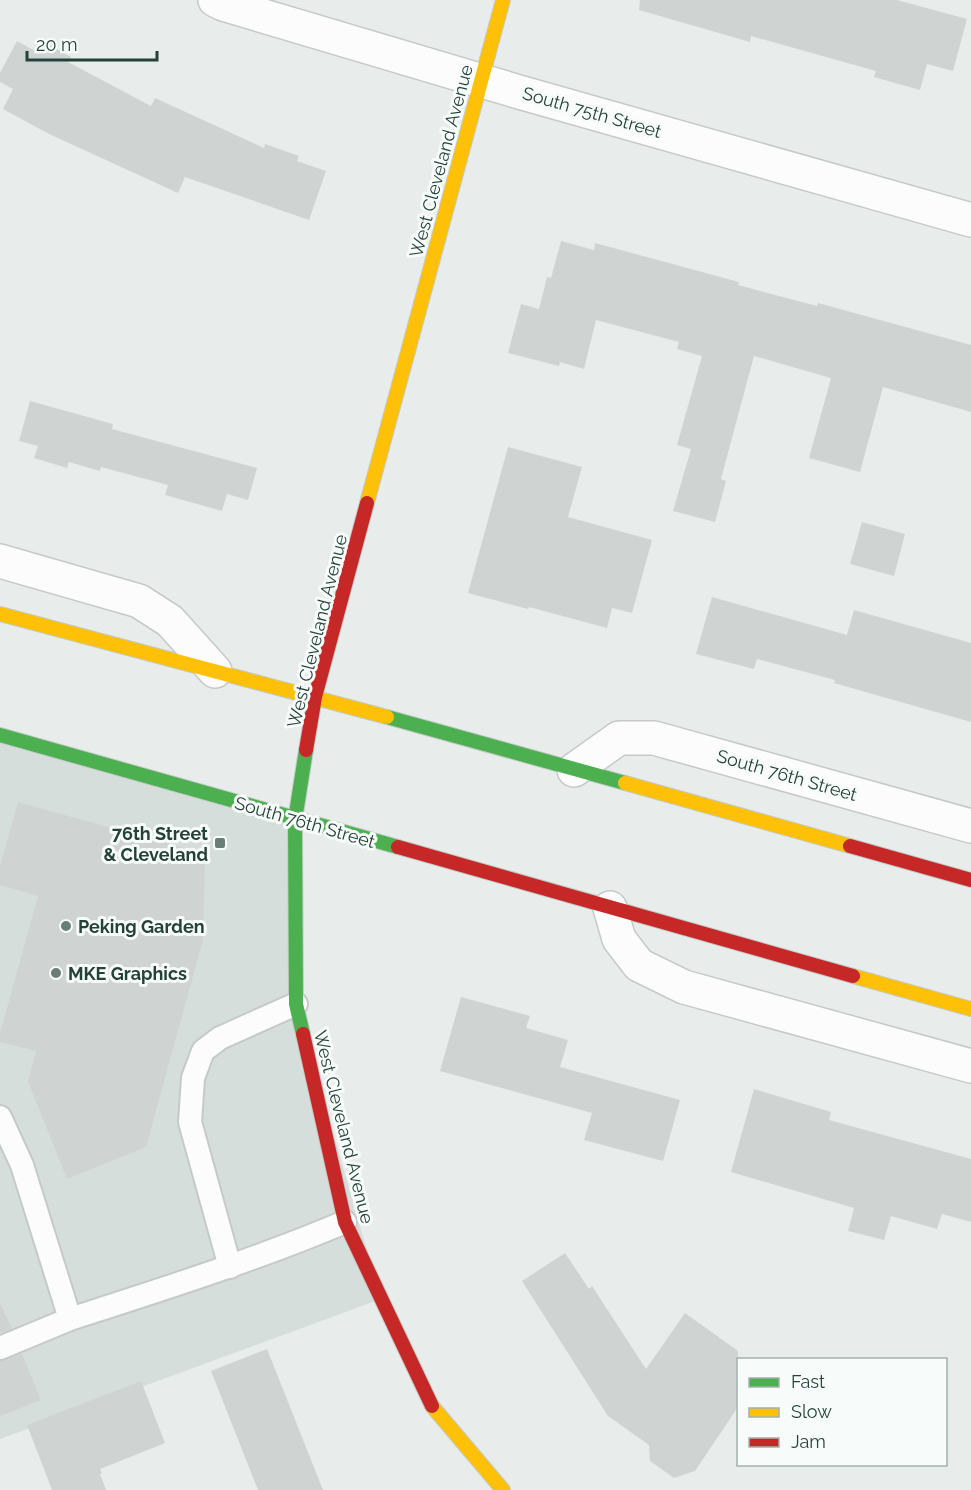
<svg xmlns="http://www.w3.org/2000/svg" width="971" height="1490" viewBox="0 0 971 1490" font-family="Raleway,sans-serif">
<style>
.built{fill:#d6dedb}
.building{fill:#cfd4d2}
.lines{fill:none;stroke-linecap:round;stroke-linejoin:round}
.lane-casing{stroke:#c5cac8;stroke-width:26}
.street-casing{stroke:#c5cac8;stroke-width:36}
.fast-casing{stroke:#c3cbc8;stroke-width:16}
.slow-casing{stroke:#c3cbc8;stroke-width:16}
.jam-casing{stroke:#c3cbc8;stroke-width:16}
.lane{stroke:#fcfcfc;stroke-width:22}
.street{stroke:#fcfcfc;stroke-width:33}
.fast{stroke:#4caf50;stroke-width:14}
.slow{stroke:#ffc107;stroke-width:14}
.jam{stroke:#c62828;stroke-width:14}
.poi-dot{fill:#697e78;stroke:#f7fbf9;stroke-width:2}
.labels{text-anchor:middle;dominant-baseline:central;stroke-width:6;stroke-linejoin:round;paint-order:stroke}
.street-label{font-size:18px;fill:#24423a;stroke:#f7fbf9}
.poi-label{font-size:18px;font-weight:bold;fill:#24423a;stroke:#f7fbf9;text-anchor:start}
</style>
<rect width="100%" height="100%" fill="#e8edeb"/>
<!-- built -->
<path class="built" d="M 0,735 L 295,820 L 296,1004 L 381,1299 L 0,1439 Z"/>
<!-- building -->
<path class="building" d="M 640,0 L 897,0 L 967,19 L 953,71 L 927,64 L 920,90 L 874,77 L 876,71 L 751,36 L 750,42 L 639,10 Z
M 41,40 L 71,57 L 68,62 L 151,106 L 155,98 L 264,148 L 265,144 L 299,156 L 297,161 L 326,171 L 309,220 L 185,177 L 178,193 L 49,134 L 3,109 L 13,89 L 0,82 L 0,73 L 17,41 L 35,51 Z
M 561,241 L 594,250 L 595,243 L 739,282 L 738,285 L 817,306 L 818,303 L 971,345 L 971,412 L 883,387 L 860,472 L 809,458 L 831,378 L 754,356 L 721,479 L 726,481 L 715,522 L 673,511 L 691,449 L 677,445 L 702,356 L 677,349 L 679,342 L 596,320 L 584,369 L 560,362 L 559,366 L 508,353 L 521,304 L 539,309 L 547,277 L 551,278 Z
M 30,401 L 113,424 L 112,429 L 257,468 L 248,500 L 227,494 L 222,511 L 165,495 L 168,485 L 101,467 L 100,471 L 69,462 L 67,468 L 34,458 L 38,446 L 19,441 Z
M 508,447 L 582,467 L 568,517 L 652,540 L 632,613 L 612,608 L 607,628 L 529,607 L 528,609 L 468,593 Z
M 862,522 L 905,534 L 894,576 L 850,564 Z
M 712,597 L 847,635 L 854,610 L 971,643 L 971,722 L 834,683 L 835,680 L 757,659 L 754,669 L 696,654 Z
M 18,802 L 205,854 L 203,940 L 146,1147 L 67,1179 L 28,1082 L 36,1051 L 0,1042 L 0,1033 L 38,896 L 0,885 L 0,866 Z
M 461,997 L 530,1016 L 526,1028 L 568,1040 L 560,1067 L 680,1100 L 663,1161 L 584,1140 L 592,1113 L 440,1071 Z
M 754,1089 L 831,1112 L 829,1120 L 971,1159 L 971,1222 L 942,1214 L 937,1229 L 891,1216 L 884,1240 L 848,1231 L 854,1208 L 731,1172 Z
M 565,1253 L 589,1289 L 592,1286 L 646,1369 L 685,1313 L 738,1351 L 738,1407 L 695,1471 L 674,1478 L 650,1461 L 649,1445 L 608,1416 L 522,1281 Z
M 0,1303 L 12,1329 L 0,1333 Z
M 267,1349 L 323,1490 L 258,1490 L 211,1371 Z
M 22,1354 L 41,1400 L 0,1416 L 0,1361 Z
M 141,1381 L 165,1443 L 100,1469 L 102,1473 L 100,1474 L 106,1490 L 52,1490 L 27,1425 Z"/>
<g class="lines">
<defs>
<path id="lane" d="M 0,1117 L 22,1165 L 70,1319 L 0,1348
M 230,1267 L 190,1122 L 193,1078 L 203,1051 L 220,1038 L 296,1004
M 70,1319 C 163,1289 255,1260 345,1222"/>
<path id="street" d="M 215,0 L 223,4 L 519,92 L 971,220
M 0,561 L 139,601 L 170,621 L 215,671
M 574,770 L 619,738 L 654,738 L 971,826
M 610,908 L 619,939 L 639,965 L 684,987 L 971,1066"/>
<path id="fast" d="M 387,717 L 625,783
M 0,735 L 398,847
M 303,1034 L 296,1004 L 295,820 L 306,750"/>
<path id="slow" d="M 367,503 L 503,0
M 0,614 L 387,717
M 625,783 L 850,846
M 853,976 L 971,1009
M 432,1406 L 503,1490"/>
<path id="jam" d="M 306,750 L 315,697 L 367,503
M 850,846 L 971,880
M 398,847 L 853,976
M 303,1034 L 345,1222 L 432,1406"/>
</defs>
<!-- lane casing -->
<use href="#lane" class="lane-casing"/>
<!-- street casing -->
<use href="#street" class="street-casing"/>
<!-- fast casing -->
<use href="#fast" class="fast-casing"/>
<!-- slow casing -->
<use href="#slow" class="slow-casing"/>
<!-- jam casing -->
<use href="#jam" class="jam-casing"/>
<!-- lane -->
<use href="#lane" class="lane"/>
<!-- street -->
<use href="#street" class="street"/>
<!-- fast -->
<use href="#fast" class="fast"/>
<!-- slow -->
<use href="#slow" class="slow"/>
<!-- jam -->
<use href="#jam" class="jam"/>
</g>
<!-- markers -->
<g class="poi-dot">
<rect x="214" y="837" width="12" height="12" rx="3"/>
<circle cx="66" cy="926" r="6"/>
<circle cx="56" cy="973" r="6"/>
</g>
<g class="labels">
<!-- street labels -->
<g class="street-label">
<text transform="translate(592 112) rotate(16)">South 75th Street</text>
<text transform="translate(441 161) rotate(-75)">West Cleveland Avenue</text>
<text transform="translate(317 631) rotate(-76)">West Cleveland Avenue</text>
<text transform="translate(787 775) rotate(16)">South 76th Street</text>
<text transform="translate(305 822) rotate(16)">South 76th Street</text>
<text transform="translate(344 1127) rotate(76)">West Cleveland Avenue</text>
</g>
<!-- poi labels -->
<g class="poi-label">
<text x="208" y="833" text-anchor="end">76th Street<tspan x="208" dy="21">&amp; Cleveland</tspan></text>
<text x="78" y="926">Peking Garden</text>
<text x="68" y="973">MKE Graphics</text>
</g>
</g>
<!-- legend -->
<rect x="737" y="1358" width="210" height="108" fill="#f7fbf9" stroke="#a3b1ad" stroke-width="1.5"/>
<rect x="749" y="1378" width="30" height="9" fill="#4caf50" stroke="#a3b1ad" stroke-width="1.5"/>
<text x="791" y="1388" font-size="18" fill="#24423a">Fast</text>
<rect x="749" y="1408" width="30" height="9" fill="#ffc107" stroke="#a3b1ad" stroke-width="1.5"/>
<text x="791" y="1418" font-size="18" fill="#24423a">Slow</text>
<rect x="749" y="1438" width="30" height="9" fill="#c62828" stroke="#a3b1ad" stroke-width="1.5"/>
<text x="791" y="1448" font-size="18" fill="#24423a">Jam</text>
<!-- scale -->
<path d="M27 51v9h130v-9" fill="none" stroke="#24423a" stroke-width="3"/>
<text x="36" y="51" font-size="18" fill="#24423a" stroke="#f7fbf9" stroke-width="4.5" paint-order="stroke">20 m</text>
</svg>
